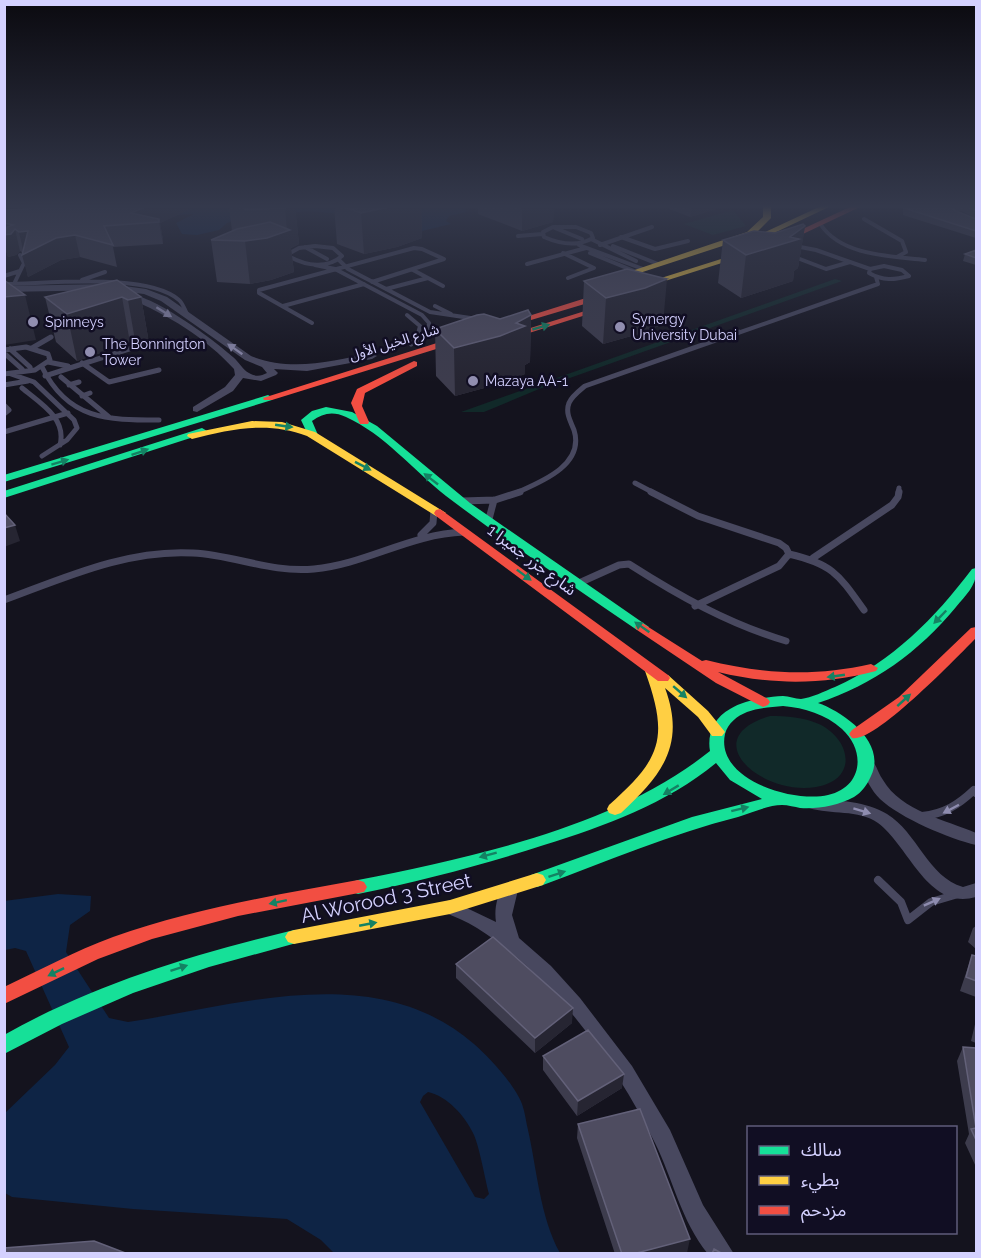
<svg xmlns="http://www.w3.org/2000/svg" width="981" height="1258" viewBox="0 0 981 1258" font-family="Raleway,'Noto Sans Arabic',sans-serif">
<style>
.green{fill:#112929}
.water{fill:#0e2445;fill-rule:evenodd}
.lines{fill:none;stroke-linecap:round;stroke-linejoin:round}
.lane-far3{stroke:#48485f;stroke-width:4}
.lane-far2{stroke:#48485f;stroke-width:5}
.lane-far1{stroke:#48485f;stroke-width:7}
.lane{stroke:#48485f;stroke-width:8}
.street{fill:#48485f;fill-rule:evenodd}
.fast{fill:#16e098;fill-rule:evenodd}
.slow{fill:#ffcf43;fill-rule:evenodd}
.jam{fill:#f24e42;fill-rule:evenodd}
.wall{fill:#3d3c4d}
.shaded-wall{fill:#262532}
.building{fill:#4e4c60;stroke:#636179;stroke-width:1.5}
.oneway{fill:#8e8caf}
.oneway2{fill:#148263}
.poi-dot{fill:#918eb0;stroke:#110e23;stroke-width:2}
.labels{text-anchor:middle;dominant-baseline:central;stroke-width:5;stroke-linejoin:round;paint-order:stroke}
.far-poi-label{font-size:14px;fill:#d4d1ff;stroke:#110e23;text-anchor:start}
.far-street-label{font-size:14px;fill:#d4d1ff;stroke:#110e23}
.street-label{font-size:16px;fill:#d4d1ff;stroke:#110e23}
.near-street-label{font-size:20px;fill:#d4d1ff;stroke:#110e23}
</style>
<rect width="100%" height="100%" fill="#14131e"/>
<!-- green -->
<path class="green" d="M 733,210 L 746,226 L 713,235 L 684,224 Z
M 835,279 L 842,281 L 539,389 L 484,412 L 461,412 Z
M 770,716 C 787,716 803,717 819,724 C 852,740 858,780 816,787 C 761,796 695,738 770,716 Z"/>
<!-- water -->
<path class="water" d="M 157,206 L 465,206 L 466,212 L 449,216 L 446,221 L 451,224 L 422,231 L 391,218 L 307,211 L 239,219 L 227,223 L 219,230 L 197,235 L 182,234 L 176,223 L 194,214 L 161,216 Z
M 58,894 L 91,896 L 90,911 L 70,925 L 66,952 L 109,1018 L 128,1022 C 241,1005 376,959 474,1044 C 489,1057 515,1085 522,1104 C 525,1112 526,1122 528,1130 C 537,1170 540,1217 560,1253 L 334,1253 L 321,1240 L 287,1219 L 133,1209 L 12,1197 L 5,1193 L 5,1113 L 55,1065 L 69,1047 L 26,951 L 15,948 L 5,950 L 4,901 ZM 428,1092 C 447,1096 465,1116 473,1133 C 479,1144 485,1179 489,1194 L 484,1199 L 475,1197 L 420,1102 L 423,1096 Z"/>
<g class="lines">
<!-- lane-far3 -->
<path class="lane-far3" d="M 864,219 L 902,241 L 906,252 L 897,257
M 821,225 C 842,256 891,256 925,260
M 553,227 L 576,227 L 591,233 L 593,238 C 577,247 560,244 544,237 L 543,232 Z
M 555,228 L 582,239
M 518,236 L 542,234
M 621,237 L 655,249 L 688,241
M 591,239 L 636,261
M 579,245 L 643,269
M 600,245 L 652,227
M 315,246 L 333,248 L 342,256 C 327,269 307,266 290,257 L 290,253 L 299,248 Z
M 613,246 L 658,264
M 795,246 L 816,250 L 870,269
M 305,247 L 327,259
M 563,253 L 594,268 L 568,278
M 590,253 L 634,271
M 792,256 L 826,269 L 850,262
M 339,260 L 348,269 L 430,312 L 477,319
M 527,264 L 586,248
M 315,265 L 335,269 L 422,315 L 429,323 L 428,331 L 424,334
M 884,266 L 902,270 L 909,276 C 894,280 883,281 869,273 L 870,269 Z
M 413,270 L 443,286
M 4,276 L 20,271
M 82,280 L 105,272
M 4,284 C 46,284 147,272 179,300 C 183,303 185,311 188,316
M 14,284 L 24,263 L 20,255
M 386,289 L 428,278
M 283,306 L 364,284
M 435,306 L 451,314
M 407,315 L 420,326 L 418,334
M 312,323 L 259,293 L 259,290 L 414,248 L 422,249 L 444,259 L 372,282
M 735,334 L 878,284 L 876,277"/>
<!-- lane-far2 -->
<path class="lane-far2" d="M 417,340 L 419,332
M 411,344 L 426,332
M 32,348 L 51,337
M 10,349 L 30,367
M 4,350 L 26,347 L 48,354 L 50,360 L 35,370 L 4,374
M 4,353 L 22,369
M 48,362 L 68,366
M 82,363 L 109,382 L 159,370
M 42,367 C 68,420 107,420 159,420
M 11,374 L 34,382 L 74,420 L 77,428 L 67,440 L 42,456
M 45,376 L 132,348
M 61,377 L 109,417
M 4,385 L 28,381
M 69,385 L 79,382
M 22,388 C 40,403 67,418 60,445
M 82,396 L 90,393
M 4,405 L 9,410 L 4,414
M 4,432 L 68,413
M 635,483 L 654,493
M 516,493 C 541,482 585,465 574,430 C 571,422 565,413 569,403 C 572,396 579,391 585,386 L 739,332
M 898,493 L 899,488"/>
<!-- lane-far1 -->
<path class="lane-far1" d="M 651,492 L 698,516 L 779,543 L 786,548 L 789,554 L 779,566 L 695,606
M 462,501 L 495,500 L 520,492
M 489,519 L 494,500
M 421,535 L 433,523 L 434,510
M 789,554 C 833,564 839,575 864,610
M 813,558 L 892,505 L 898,497 L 899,492
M 579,583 L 619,565 L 629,564 C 679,596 729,624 786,641
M 4,600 C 64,578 127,549 193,553 C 235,555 270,573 314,569 C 366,564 410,534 464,532"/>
<!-- lane -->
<path class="lane" d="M 922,816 C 944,814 958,805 974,790 L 976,793
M 878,880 L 901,902 L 908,920
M 908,920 L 931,902 L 958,894"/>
<!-- street -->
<path class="street" d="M 110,284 L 146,289 L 167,297 L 251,356 C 291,372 332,361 372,353 L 377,356 L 372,359 L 307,371 L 274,369 L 278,373 L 276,375 L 261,381 L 243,378 L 233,391 L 197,412 L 193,411 L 193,407 L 225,387 L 235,375 L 234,369 C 207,339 166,313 129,299 L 129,295 C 151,293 216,341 233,357 C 239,362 243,370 249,373 C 256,377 261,376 267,373 L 262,367 L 245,360 L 161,301 L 144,294 L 110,290 L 4,292 L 4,286 Z
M 869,762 L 874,763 C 878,769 879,775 883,780 C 901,811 946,820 976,833 L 976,845 C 950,839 900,818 880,799 C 871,790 866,779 861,767 L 864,763 Z
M 815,798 C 839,801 866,801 887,814 C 917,832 928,877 963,887 L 976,883 L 976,897 C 928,911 909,846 878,823 C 858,809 831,815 809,808 L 807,804 L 809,800 Z
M 509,883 L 515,885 L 518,890 L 512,915 L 519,938 L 551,966 L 580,998 L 632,1066 L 670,1130 L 703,1205 L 734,1254 L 708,1254 C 681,1221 673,1179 655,1143 C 616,1064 553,975 477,928 C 466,921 455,917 444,912 L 441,907 L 444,902 L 450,900 L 496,922 C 494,909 497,897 503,885 Z"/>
<!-- fast -->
<path class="fast" d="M 268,395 L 273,398 L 272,400 L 4,482 L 4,475 Z
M 326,407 L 352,412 L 377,426 L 470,503 L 649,627 L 647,630 L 637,630 C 573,586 508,543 446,496 C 413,470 384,434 346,417 C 333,411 323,413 312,421 L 318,435 L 317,437 L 309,437 L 301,420 L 312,411 Z
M 202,428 L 207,431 L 206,433 L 4,498 L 4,491 Z
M 976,568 C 978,584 966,595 956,607 C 919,652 873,685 818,703 C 844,712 887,743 871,776 C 867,785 862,792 854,797 C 837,806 819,809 800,808 C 795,807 788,805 782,805 C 768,805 751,813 738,817 C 671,834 607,861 543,885 L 537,887 L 531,885 L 528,880 L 531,875 L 692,817 L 762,799 L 730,780 L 716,763 C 666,804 605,826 544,845 C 483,865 421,881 358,894 L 352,892 L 349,887 L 352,882 L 358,880 C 474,857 617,826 710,751 C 707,734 714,718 730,709 C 744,700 766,697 783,696 C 789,696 795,699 801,699 C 811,698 825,691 835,687 C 893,661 934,619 972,569 ZM 783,706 C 805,708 825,714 842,729 C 866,751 863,787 828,795 C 794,803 715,780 725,734 C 728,723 737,716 747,712 C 758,708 771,707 783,706 Z
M 294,930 L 300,932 L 303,937 L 300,942 L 209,967 L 133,993 L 62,1024 L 4,1054 L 4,1035 C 94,984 194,954 294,930 Z"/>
<!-- slow -->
<path class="slow" d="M 763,206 L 771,206 L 771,218 L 753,236 L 615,281 L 608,279 L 747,232 L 763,217 Z
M 821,206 L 831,206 L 753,243 L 746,241 Z
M 740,253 L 747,255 L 646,287 L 639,285 Z
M 252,421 L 282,422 L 315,432 L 446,513 L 440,517 L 436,516 L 307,436 C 268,421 231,429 192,439 L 187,436 L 188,434 Z
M 652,667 L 657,668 L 660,674 L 668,675 L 708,711 L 725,732 L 722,736 L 712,736 L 698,717 L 665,688 C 686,745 662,775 621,813 L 615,815 L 609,813 L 607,809 L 609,805 C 662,758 669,738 645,671 Z
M 537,873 L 543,875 L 546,880 L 543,885 L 450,914 L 294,944 L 288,942 L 285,937 L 288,932 L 294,930 L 450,900 Z"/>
<!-- jam -->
<path class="jam" d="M 852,206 L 862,206 L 786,242 L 779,240 Z
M 605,292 L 608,293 L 608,297 L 511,326 L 503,324 Z
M 601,306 L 608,308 L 510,339 L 502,337 Z
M 459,336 L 462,337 L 462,341 L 272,400 L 264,400 L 263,398 Z
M 414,361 L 417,362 L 417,366 L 365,393 L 362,406 L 369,422 L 368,424 L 360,424 L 351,403 L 357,389 Z
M 440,509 L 668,675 L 670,678 L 668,681 L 658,681 L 436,516 L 434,513 L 436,510 Z
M 642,623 L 702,661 L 706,660 C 762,674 814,677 871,664 L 878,668 L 876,671 C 823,685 771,685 718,672 L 768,699 L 770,702 L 768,705 L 763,707 L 716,683 L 637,630 L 635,627 L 637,624 Z
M 976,627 L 976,638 C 958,656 874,744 852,738 L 849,734 L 852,730 L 899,697 L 971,628 Z
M 358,880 L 364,882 L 367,887 L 364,892 L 238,916 L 152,939 L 98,959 L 4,1004 L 4,987 C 40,970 75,951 113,937 C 192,909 275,895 358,880 Z"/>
</g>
<!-- wall -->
<path class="wall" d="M 21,206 L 187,206 L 188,210 L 160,223 L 163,240 L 163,244 L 113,247 L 117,267 L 80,257 L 61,260 L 28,277 L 23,253 L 20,251 L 16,255 L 8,257 L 4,243 L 4,210 L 23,209 Z
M 229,206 L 295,206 L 299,244 L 291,248 L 294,272 L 271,280 L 250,284 L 217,282 L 211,240 L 232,231 Z
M 334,206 L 421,206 L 422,238 L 397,247 L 364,254 L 337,244 Z
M 478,206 L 554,206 L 553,222 L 522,231 L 478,214 Z
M 662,206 L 726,206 L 690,217 Z
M 903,206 L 976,206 L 976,219 L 962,211 L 957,211 L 976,219 L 976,238 L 903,215 Z
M 805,226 L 798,268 L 794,271 L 793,281 L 741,298 L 718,283 L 723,240 L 775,233 Z
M 976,250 L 976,265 L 963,261 L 965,254 Z
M 584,281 L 663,324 L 642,333 L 603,344 L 582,326 Z
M 45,297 L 141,297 L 149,343 L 136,346 L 130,343 L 77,361 L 56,342 Z
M 531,315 L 530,362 L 525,365 L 525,374 L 499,384 L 455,396 L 436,376 L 435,329 Z
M 976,926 L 976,949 L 968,942 L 973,928 Z
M 972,955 L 976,956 L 976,997 L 960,991 Z
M 456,964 L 572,1023 L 535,1053 L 456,978 Z
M 976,1020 L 976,1043 L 971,1041 Z
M 963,1047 L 976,1048 L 976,1167 L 965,1143 L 969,1134 L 957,1061 Z
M 543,1056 L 622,1088 L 577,1116 L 543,1070 Z
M 578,1124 L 687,1253 L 684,1254 L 615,1254 L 577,1138 Z"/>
<!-- shaded-wall -->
<path class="shaded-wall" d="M 147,206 L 187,206 L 188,210 L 160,223 L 163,240 L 163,244 L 159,222 L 131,213 Z
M 289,206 L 295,206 L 299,244 L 291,248 L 294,272 L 271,280 L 250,284 L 245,241 L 287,231 L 285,208 Z
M 394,206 L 421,206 L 422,238 L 397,247 L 364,254 L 361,213 Z
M 522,206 L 554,206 L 553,222 L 522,231 Z
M 696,206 L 726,206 L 690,217 L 691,208 Z
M 805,226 L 798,268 L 794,271 L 793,281 L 741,298 L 746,255 L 790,237 Z
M 15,229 L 20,251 L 16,255 L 8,257 L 4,243 L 4,235 Z
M 28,231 L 56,238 L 75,235 L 80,257 L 61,260 L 28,277 L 22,255 L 24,254 L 19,232 Z
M 667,279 L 663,324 L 642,333 L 603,344 L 606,298 Z
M 25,295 L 36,340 L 4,345 L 4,297 Z
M 122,297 L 130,343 L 77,361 L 67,314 Z
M 141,297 L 149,343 L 136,346 L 128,300 Z
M 531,315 L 530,362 L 525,365 L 525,374 L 499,384 L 455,396 L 454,348 L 516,323 Z
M 15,525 L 20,541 L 4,547 L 4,528 Z
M 573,1008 L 572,1023 L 535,1053 L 535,1038 Z
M 624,1074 L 622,1088 L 577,1116 L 578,1101 Z
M 690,1239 L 687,1253 L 684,1254 L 633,1254 Z"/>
<!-- building -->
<path class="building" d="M 27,206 L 147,206 L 131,213 L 159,219 L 159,222 L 104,226 L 113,245 L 75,235 L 56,238 L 22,255 L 28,231 L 19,232 L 15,229 L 11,234 L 4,235 L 4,231 L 6,231 L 7,227 L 13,225 L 4,223 L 4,210 L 28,209 Z
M 241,206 L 289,206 L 285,208 L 246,210 Z
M 342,206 L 394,206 L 361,213 Z
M 904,206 L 955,206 L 954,210 L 976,219 L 976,231 L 904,208 Z
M 968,206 L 976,206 L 976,211 Z
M 270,222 L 290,230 L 267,238 L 245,241 L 211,240 L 237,229 Z
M 803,224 L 805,226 L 790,237 L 799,239 L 746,255 L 723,240 L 754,231 L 775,233 Z
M 976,250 L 976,258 L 965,254 Z
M 627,269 L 667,279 L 645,288 L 606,298 L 584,281 Z
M 4,280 L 25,295 L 4,297 Z
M 117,280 L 141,297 L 128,300 L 122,297 L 67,314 L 45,297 Z
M 528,310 L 531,315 L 516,323 L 525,326 L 500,336 L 454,348 L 435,329 L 477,315 L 484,314 L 500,319 Z
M 4,513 L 15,525 L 4,528 Z
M 493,937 L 573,1008 L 535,1038 L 456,964 Z
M 972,955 L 976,956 L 976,981 L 966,977 Z
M 588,1030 L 624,1074 L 578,1101 L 543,1056 Z
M 963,1047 L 976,1048 L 976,1140 L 971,1129 L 976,1128 Z
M 640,1109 L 690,1239 L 633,1254 L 622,1254 L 578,1124 Z
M 94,1241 L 128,1254 L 4,1254 L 4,1248 Z
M 714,1249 L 723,1254 L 712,1254 Z"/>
<!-- one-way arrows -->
<defs><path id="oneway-solid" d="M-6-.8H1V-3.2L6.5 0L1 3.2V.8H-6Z" transform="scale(1.5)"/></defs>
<g class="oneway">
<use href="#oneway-solid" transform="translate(164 312) rotate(32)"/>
<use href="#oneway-solid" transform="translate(235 349) rotate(-145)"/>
<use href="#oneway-solid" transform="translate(951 809) rotate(152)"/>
<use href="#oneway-solid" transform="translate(862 811) rotate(17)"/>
<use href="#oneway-solid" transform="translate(932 902) rotate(-24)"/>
</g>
<g class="oneway2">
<use href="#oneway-solid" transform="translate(541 327) rotate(-16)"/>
<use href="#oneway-solid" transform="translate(284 426) rotate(8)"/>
<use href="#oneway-solid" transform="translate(140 452) rotate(-19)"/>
<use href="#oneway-solid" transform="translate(60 462) rotate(-17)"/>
<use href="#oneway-solid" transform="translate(363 466) rotate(27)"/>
<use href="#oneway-solid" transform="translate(431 479) rotate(-142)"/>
<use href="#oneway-solid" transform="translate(524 575) rotate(37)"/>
<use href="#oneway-solid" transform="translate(940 617) rotate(134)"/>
<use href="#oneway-solid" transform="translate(642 627) rotate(-145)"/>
<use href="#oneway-solid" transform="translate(836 676) rotate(172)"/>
<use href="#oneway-solid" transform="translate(680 692) rotate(41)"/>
<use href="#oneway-solid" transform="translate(904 700) rotate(-42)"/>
<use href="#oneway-solid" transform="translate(671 790) rotate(149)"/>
<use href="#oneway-solid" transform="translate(740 809) rotate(-14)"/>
<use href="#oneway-solid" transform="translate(488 855) rotate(165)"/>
<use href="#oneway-solid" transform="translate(557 874) rotate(-18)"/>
<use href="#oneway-solid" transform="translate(278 902) rotate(168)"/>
<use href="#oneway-solid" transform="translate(368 924) rotate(-11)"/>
<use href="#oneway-solid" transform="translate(179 968) rotate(-18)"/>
<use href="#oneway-solid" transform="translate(56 972) rotate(154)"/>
</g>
<!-- sky -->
<linearGradient id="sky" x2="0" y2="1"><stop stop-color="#0b0a10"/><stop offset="0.54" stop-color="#34394c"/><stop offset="1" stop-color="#34394c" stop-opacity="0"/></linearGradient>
<rect width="981" height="382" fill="url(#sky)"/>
<!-- markers -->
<g class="poi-dot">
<circle cx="33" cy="322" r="6"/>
<circle cx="620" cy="327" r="6"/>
<circle cx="90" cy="352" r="6"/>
<circle cx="473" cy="381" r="6"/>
</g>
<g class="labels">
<!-- far-poi labels -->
<g class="far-poi-label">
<text x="632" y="319">Synergy<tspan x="632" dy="16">University Dubai</tspan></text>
<text x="45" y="322">Spinneys</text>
<text x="102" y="344">The Bonnington<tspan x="102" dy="16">Tower</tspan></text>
<text x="485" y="381">Mazaya AA-1</text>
</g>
<!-- far-street labels -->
<g class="far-street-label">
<text transform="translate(394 342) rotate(-17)">شارع الخيل الأول</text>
</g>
<!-- street labels -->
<g class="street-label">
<text transform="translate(532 560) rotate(37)">شارع جزر جميرا 1</text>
</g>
<!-- near-street labels -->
<g class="near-street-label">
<text transform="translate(386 898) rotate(-12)">Al Worood 3 Street</text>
</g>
</g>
<!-- border -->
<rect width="981" height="1258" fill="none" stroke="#d4d1ff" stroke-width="12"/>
<!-- legend -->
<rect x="747" y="1126" width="210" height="108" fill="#110e23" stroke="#5f5c7b" stroke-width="1.5"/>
<rect x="759" y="1146" width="30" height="9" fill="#16e098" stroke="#5f5c7b" stroke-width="1.5"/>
<text x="801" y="1156" font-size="18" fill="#d4d1ff">سالك</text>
<rect x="759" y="1176" width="30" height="9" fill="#ffcf43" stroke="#5f5c7b" stroke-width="1.5"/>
<text x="801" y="1186" font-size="18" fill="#d4d1ff">بطيء</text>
<rect x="759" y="1206" width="30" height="9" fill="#f24e42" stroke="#5f5c7b" stroke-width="1.5"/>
<text x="801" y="1216" font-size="18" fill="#d4d1ff">مزدحم</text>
</svg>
